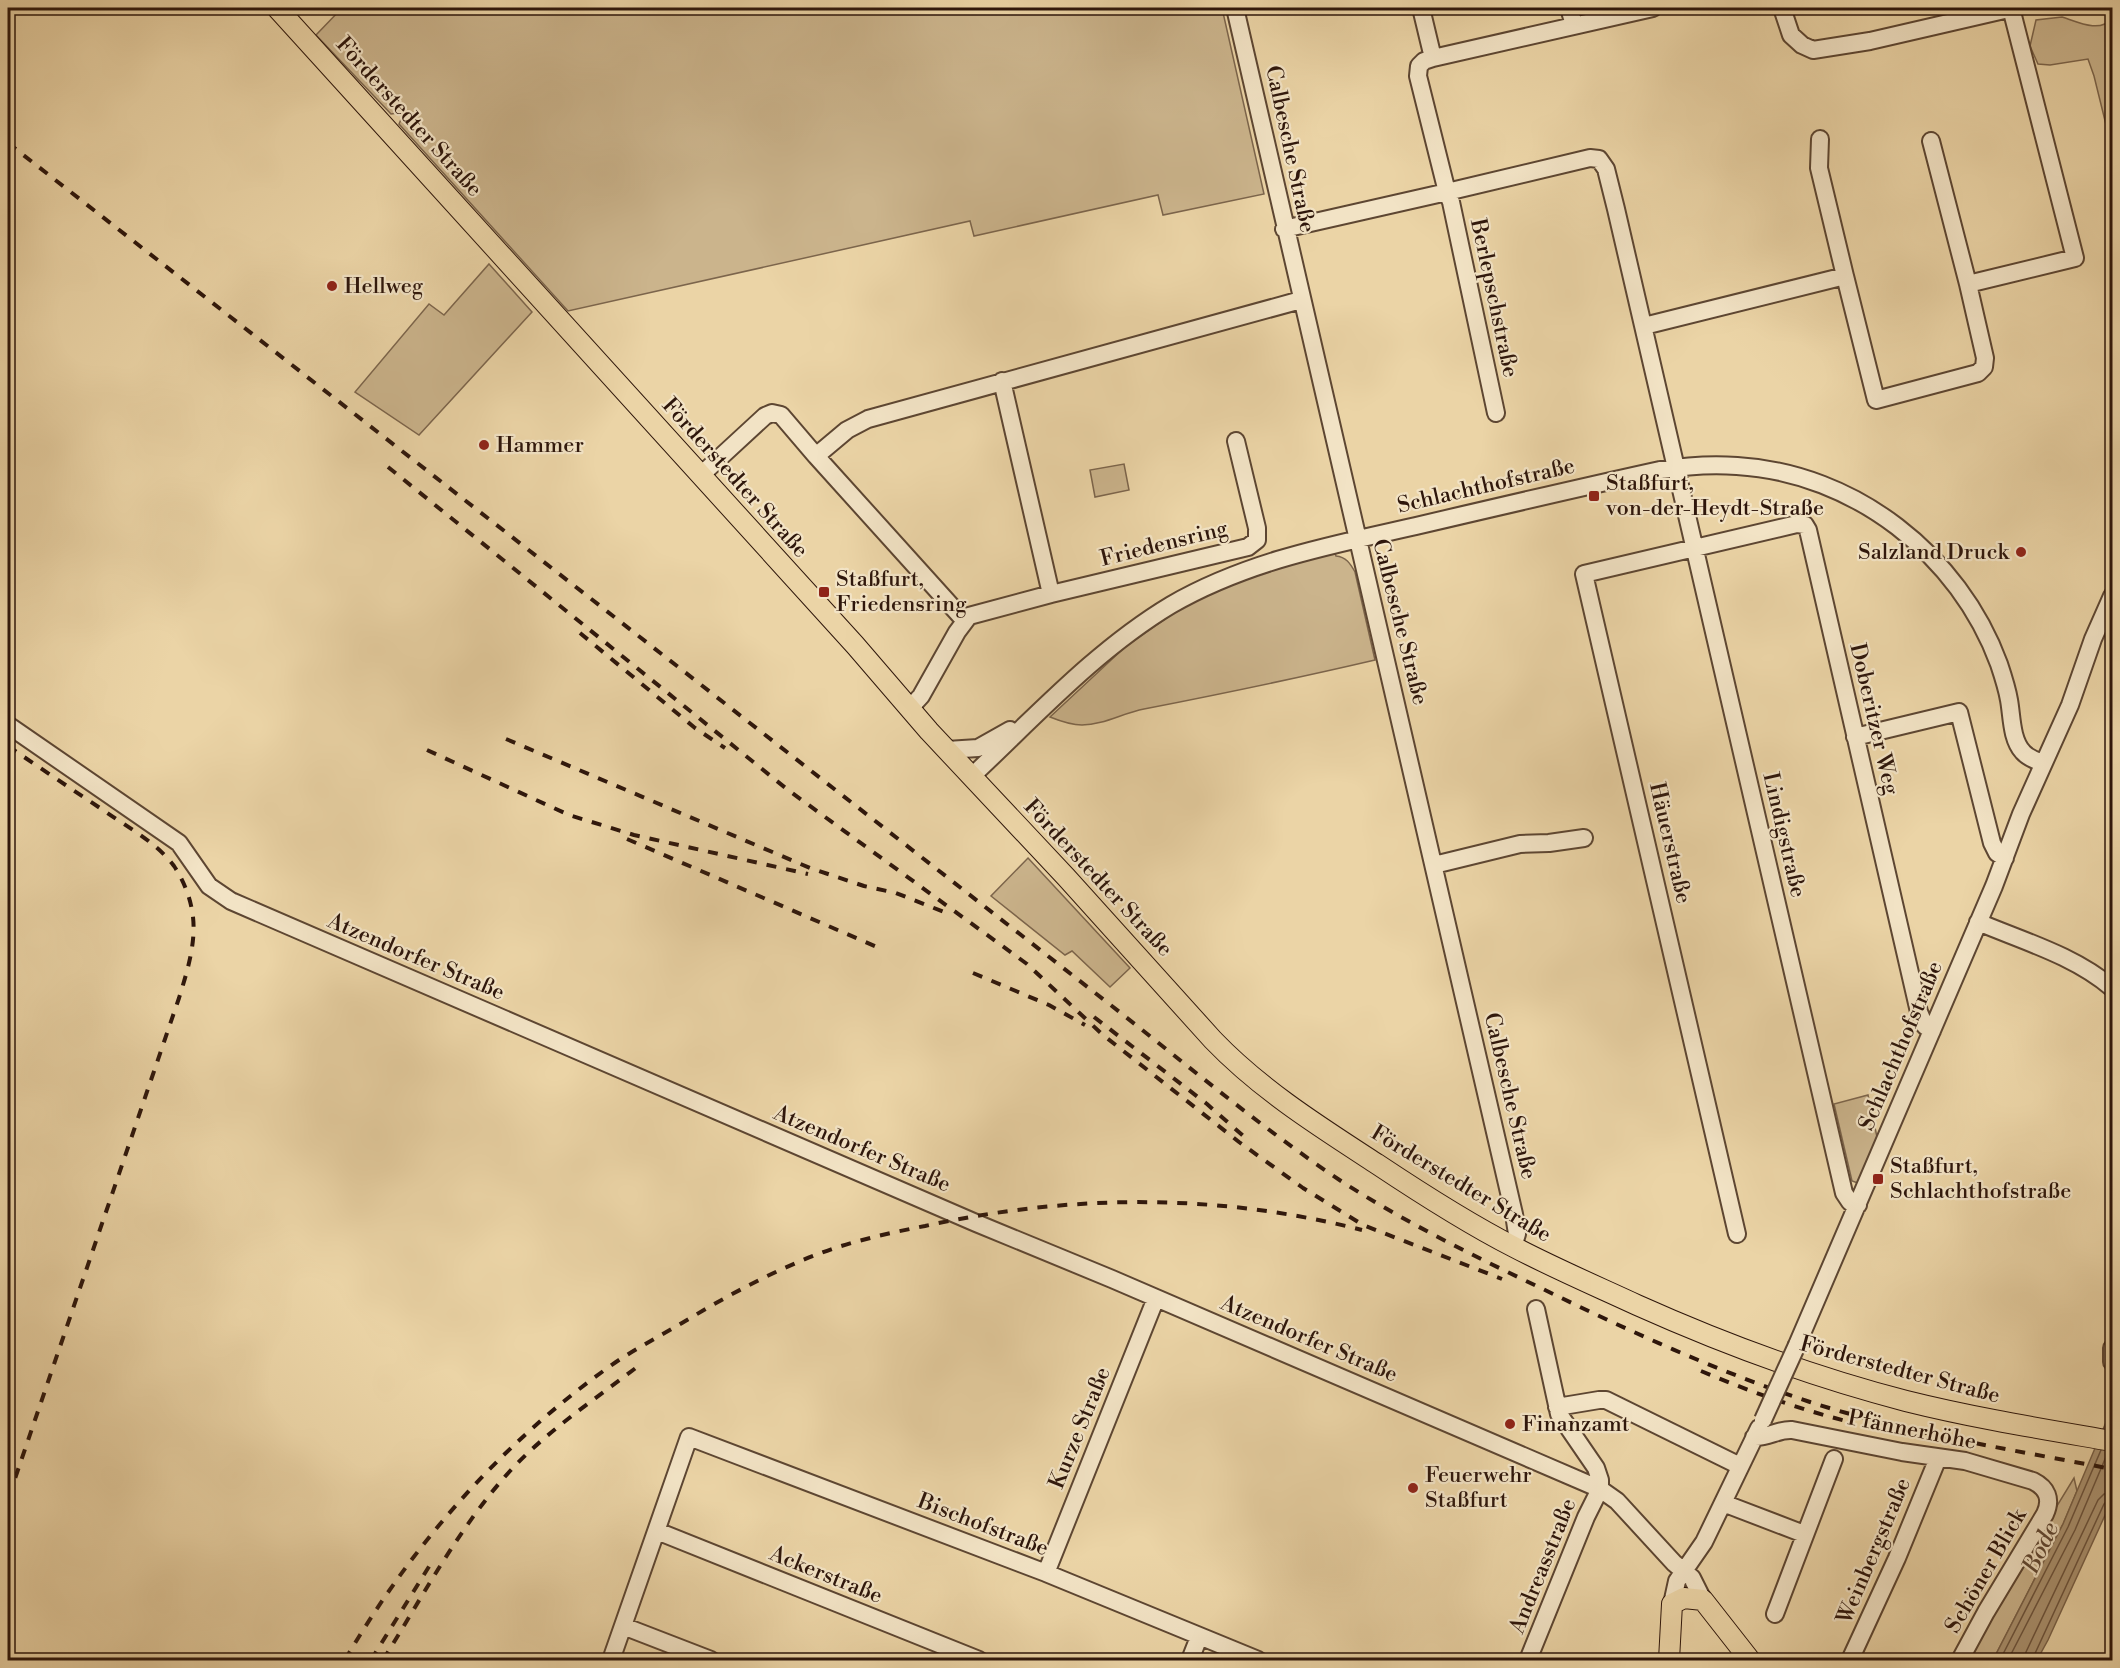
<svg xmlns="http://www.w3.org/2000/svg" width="2120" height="1668" viewBox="0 0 2120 1668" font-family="'Libre Bodoni',serif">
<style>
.green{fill:#cbb48c;stroke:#7c654c;stroke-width:1.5}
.water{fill:#ab9371;stroke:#796148;stroke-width:1.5}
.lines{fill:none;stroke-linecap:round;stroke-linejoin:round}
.shore{stroke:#6c543e;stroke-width:1.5}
.minor-casing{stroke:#5d4632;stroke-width:20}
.major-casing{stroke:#2e160b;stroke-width:22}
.minor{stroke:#f2e3c5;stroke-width:16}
.major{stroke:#ebd4a6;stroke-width:20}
.rail{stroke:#2e160b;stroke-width:4;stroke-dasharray:10 10;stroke-linecap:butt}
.minor-bridge-casing{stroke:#5d4632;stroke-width:20;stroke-linecap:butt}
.minor-bridge{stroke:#f2e3c5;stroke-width:16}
.poi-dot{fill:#8f2418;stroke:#f2e3c5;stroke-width:2}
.labels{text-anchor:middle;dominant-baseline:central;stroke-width:4.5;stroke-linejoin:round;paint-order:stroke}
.street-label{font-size:22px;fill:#2e160b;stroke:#f2e3c5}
.poi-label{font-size:22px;fill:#2e160b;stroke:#f2e3c5;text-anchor:start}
.water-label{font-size:24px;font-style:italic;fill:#604834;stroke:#f2e3c5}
</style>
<rect width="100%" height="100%" fill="#ebd4a6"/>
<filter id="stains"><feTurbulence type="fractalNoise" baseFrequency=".00333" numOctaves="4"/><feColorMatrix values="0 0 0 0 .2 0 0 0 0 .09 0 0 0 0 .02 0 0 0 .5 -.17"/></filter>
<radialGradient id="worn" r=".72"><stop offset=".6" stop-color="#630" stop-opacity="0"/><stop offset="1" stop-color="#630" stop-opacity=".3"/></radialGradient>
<!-- green -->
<path class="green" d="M 342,8 L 1222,8 L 1264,194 L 1163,215 L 1158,195 L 974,236 L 970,221 L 568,311 L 399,124 L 402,117 L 398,113 L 391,114 L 316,35 Z
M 2062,17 C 2078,22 2099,33 2112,19 L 2112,149 L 2094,76 L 2088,59 L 2050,65 L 2038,64 L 2030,46 L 2036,20 Z
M 489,264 L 532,312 L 419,435 L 355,392 L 429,304 L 444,315 Z
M 1124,464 L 1129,490 L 1095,497 L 1090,470 Z
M 1335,553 L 1336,556 C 1346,557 1350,563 1355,572 L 1375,660 C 1298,678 1221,694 1144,709 C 1123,713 1103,725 1082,725 C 1071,725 1060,721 1050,717 L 1124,648 L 1178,610 L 1208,595 L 1266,570 Z
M 1028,858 L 1130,968 L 1110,987 L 1072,951 L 1065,955 L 991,896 Z
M 1868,1095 L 1877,1137 L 1858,1183 L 1852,1181 L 1834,1104 Z
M 2074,1478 L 2077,1491 L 2063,1524 L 1993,1660 L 1969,1660 L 2027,1555 Z"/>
<!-- water -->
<path class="water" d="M 2112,1408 L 2112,1500 L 2048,1640 L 2037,1660 L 1993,1660 L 2063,1524 Z"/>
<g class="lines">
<!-- shore -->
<path class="shore" d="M 2000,1660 L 2068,1527 L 2101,1450
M 2008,1660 L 2075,1530 L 2108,1452
M 2024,1660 L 2026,1652 L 2098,1500 L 2104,1494 L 2112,1492
M 2032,1660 L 2104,1504 L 2108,1500 L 2112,1500"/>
<defs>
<path id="minor" d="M 1235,8 C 1326,410 1420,812 1514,1214 L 1517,1234 L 1513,1247
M 1569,8 L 1574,25
M 1782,8 L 1791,35 L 1802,45 L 1813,50 L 1870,41 L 2013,8
M 1433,58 L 1653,8
M 1820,139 L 1819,168 L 1845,276
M 1931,141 L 1968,284
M 1284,229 L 1447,192 L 1418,76 L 1419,66 L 1424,61 L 1433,58 L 1421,8
M 1644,326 L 1845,276 L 1876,400 L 1978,373 L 1984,367 L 1985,358 L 1968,284 L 2075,258 L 2011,8
M 1002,381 L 1051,594 L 1248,547 L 1257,540 L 1257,528 L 1236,441
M 1496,413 L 1451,202 L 1447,192 L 1590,158 L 1599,159 L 1606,169 L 1616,209 L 1844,1193 L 1850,1202 L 1858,1205
M 816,456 L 964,620
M 701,475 L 765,416 L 772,413 L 781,415 L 816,456 L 847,430 L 868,419 L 1301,300
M 910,708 L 921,696 L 957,632 L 969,616 L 1051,594
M 8,725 L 179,843 L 209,886 L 231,901 L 976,1223 L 1112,1279 L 1600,1489 L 1617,1501 L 1674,1563 L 1692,1578 L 1703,1600
M 1855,737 L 1959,712 L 1992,843 L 1997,853 L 2005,858
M 947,750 L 978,748 L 1010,730
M 972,776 C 1035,717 1096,650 1171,605 C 1247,561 1332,545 1416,526 C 1497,507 1578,488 1660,470 C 1685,466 1711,464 1737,466 C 1855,473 1959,555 1999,664 C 2003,676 2007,688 2009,700 C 2012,716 2011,739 2023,752 C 2028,758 2035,760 2042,763
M 1434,865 L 1520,844 L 1549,843 L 1584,838
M 1978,922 C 2023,941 2075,956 2112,988
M 1737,1234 L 1584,574 L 1797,524 L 1805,525 L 1808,530 L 1919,1012 L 1925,1026 L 1932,1031
M 1797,1345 L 1994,886 L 2021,814 L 2070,705 L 2093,639 L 2112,596
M 2112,1362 L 2112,1348
M 1557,1407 L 1599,1400 L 1606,1400 L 1740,1466
M 1754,1437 C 1768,1438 1778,1429 1792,1430 L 1902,1452 L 1965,1461 L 2033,1481 C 2047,1488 2052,1499 2045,1514 L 1986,1612 L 1960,1660
M 1723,1503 L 1804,1534
M 657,1531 L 979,1660
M 1046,1573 L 1156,1298
M 1672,1604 L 1677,1581 L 1704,1542 L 1759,1428
M 1775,1614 L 1834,1459
M 623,1626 L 711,1660
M 611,1660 L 689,1437 L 1046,1573 L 1258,1660
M 1190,1660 L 1199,1637
M 1528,1660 L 1586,1517 L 1600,1489 L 1600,1480 L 1596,1468 L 1559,1414 L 1536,1309
M 1850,1660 L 1897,1558 L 1938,1458"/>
<path id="major" d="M 277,8 L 855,645 L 929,731 L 1066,877 L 1213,1040 C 1261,1090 1320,1127 1377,1164 C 1422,1194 1467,1223 1514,1247 C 1554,1268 1596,1286 1637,1305 C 1724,1344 1813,1377 1906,1401 C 1974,1418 2043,1429 2112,1441
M 1669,1660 L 1672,1604 L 1684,1598 L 1703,1600 L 1750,1660"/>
</defs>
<!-- minor casing -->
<use href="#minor" class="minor-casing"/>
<!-- major casing -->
<use href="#major" class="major-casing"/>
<!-- minor -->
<use href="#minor" class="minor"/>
<!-- major -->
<use href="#major" class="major"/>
<!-- rail -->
<path class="rail" d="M 8,143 L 1108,1003 C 1185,1063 1260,1127 1341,1181 C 1406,1223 1476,1257 1545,1290 C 1631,1332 1719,1372 1810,1402 C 1906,1433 2013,1450 2112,1469
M 388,467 L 788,790 L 1027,964 L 1103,1035 L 1239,1142 L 1303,1188 L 1363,1225 L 1502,1279
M 580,633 L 695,728 L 725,748
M 506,739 L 810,868 L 864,886 L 896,893 L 944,912
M 8,746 C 40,768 73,790 106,812 C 129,828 157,843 174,866 C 184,881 191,899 193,917 C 196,944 187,972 179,998 L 8,1499
M 427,750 L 569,815 L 634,835 L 808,874
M 627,839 L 877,947
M 973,973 L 1049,1005 L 1085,1025
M 1094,1017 L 1207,1104 L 1249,1141
M 1701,1371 C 1751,1392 1801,1410 1854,1423
M 345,1660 C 413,1543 504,1440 616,1362 C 637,1348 660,1336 682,1323 C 730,1294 780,1267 832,1249 C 862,1239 894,1232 925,1226 C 1070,1194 1218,1193 1362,1230
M 371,1660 L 430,1565
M 383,1660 C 423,1596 459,1527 510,1471 C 547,1431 594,1400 637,1367"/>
<defs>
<path id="minor-bridge" d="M 1763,1420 L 1797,1345"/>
</defs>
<!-- minor-bridge casing -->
<use href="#minor-bridge" class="minor-bridge-casing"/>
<!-- minor-bridge -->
<use href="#minor-bridge" class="minor-bridge"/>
</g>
<!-- markers -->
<g class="poi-dot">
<circle cx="332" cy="286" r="6"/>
<circle cx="484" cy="445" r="6"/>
<rect x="1588" y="490" width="12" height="12" rx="3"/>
<circle cx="2021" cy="552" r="6"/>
<rect x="818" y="586" width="12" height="12" rx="3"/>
<rect x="1872" y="1173" width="12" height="12" rx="3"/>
<circle cx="1510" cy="1424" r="6"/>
<circle cx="1413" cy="1488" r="6"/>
</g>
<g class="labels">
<!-- street labels -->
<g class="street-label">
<text transform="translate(409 117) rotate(48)">Förderstedter Straße</text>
<text transform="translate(1290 149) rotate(78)">Calbesche Straße</text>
<text transform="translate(1494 298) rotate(78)">Berlepschstraße</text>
<text transform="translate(735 478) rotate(48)">Förderstedter Straße</text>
<text transform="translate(1486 486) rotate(-13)">Schlachthofstraße</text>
<text transform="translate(1164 544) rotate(-14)">Friedensring</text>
<text transform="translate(1400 622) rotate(76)">Calbesche Straße</text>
<text transform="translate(1874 719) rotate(77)">Doberitzer Weg</text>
<text transform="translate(1784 835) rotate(77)">Lindigstraße</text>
<text transform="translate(1670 843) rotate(77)">Häuerstraße</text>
<text transform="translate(1098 878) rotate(47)">Förderstedter Straße</text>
<text transform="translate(416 957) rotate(23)">Atzendorfer Straße</text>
<text transform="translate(1901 1046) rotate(-67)">Schlachthofstraße</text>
<text transform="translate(1510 1096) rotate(77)">Calbesche Straße</text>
<text transform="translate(862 1149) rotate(23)">Atzendorfer Straße</text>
<text transform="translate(1461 1184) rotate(31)">Förderstedter Straße</text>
<text transform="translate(1309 1339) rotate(23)">Atzendorfer Straße</text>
<text transform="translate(1900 1370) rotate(15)">Förderstedter Straße</text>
<text transform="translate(1080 1428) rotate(-68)">Kurze Straße</text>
<text transform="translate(1912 1430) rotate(11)">Pfännerhöhe</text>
<text transform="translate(983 1525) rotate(21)">Bischofstraße</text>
<text transform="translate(1874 1551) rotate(-67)">Weinbergstraße</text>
<text transform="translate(1543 1566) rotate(-68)">Andreasstraße</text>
<text transform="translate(1986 1571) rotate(-60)">Schöner Blick</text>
<text transform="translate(826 1575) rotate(22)">Ackerstraße</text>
</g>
<!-- poi labels -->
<g class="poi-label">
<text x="344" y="286">Hellweg</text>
<text x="496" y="445">Hammer</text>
<text x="1606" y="483">Staßfurt,<tspan x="1606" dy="25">von-der-Heydt-Straße</tspan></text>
<text x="2009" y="552" text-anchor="end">Salzland Druck</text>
<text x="836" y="579">Staßfurt,<tspan x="836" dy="25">Friedensring</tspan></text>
<text x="1890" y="1166">Staßfurt,<tspan x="1890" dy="25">Schlachthofstraße</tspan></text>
<text x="1522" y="1424">Finanzamt</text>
<text x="1425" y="1475">Feuerwehr<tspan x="1425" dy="25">Staßfurt</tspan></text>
</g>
<!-- water labels -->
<g class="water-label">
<text transform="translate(2041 1548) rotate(-65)">Bode</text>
</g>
</g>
<!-- margin -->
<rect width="2120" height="1668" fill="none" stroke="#ebd4a6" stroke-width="30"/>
<rect x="9" y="9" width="2102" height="1650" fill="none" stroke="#2e160b" stroke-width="3"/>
<rect x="15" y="15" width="2090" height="1638" fill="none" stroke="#2e160b" stroke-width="1.5"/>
<rect width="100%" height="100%" filter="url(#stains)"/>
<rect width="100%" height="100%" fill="url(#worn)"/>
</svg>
